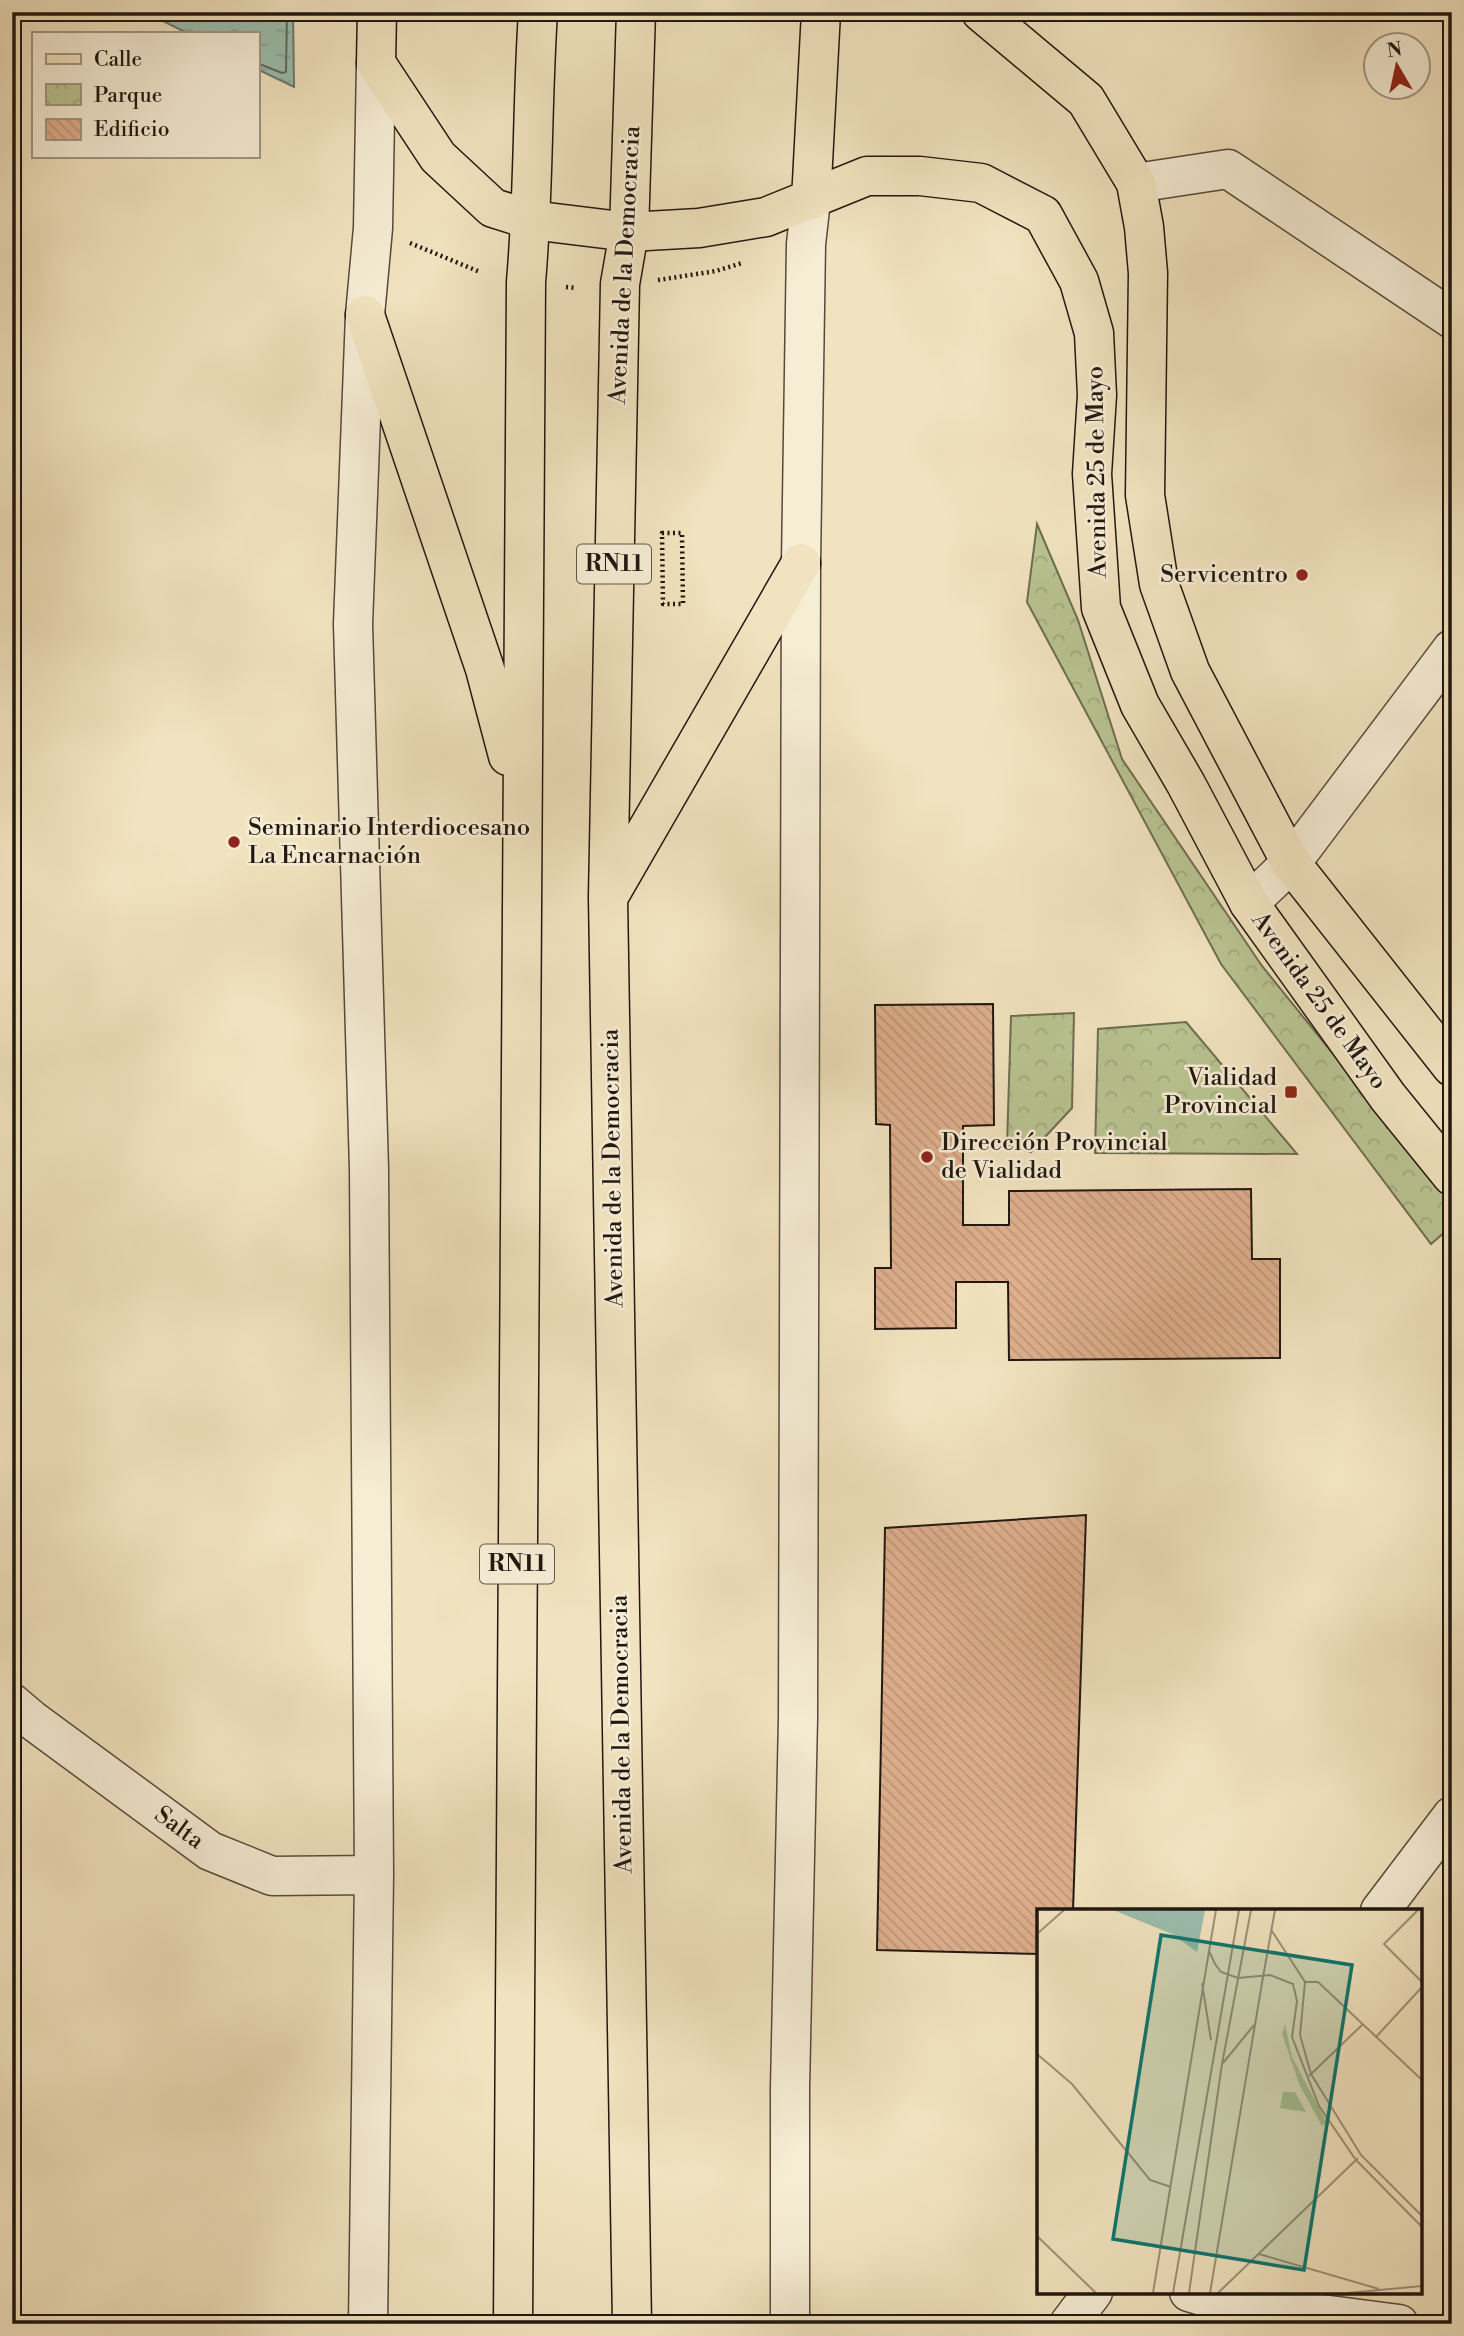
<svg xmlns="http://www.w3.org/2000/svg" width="1464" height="2336" viewBox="0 0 1464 2336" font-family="'Libre Bodoni',serif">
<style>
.park{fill:url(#park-crowns);stroke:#6d6e51;stroke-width:2}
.water{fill:url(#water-ripples);stroke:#6a7b6f;stroke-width:2}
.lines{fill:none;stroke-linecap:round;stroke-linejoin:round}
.shore{stroke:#5e6a5f;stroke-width:2}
.building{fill:url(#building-back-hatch);stroke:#211710;stroke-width:2}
.minor-casing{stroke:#554a3c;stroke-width:41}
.major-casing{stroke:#211710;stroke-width:41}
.highway-casing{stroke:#211710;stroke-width:41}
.path{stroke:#211710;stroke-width:4.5;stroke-dasharray:2 3.5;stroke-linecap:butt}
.minor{stroke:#f6edd5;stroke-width:38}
.major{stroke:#f1e3bf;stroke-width:38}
.highway{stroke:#f1e3bf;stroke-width:38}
.poi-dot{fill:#8f2418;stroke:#f6edd5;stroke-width:2.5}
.labels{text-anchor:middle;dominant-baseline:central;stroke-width:5;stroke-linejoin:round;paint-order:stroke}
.shield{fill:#f6edd5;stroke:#61574b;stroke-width:2}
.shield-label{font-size:23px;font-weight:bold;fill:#211710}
.street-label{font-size:24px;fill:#211710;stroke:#f6edd5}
.poi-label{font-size:24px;fill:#211710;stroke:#f6edd5;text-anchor:end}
.inset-road{fill:none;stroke:#9e9179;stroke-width:2}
.view{fill:#0f766e;fill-opacity:0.15;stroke:#0f766e;stroke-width:3.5}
.inset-edge{fill:none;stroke:#211710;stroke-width:3.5}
</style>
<defs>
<pattern id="park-crowns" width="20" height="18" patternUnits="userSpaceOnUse" patternTransform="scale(1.75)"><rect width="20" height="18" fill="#b9c492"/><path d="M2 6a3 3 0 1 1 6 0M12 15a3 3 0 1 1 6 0" fill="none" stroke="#9fa87d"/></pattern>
<pattern id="water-ripples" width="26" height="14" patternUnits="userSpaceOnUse" patternTransform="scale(1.75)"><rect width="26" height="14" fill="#9bbeae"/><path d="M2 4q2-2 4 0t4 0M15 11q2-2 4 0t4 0" fill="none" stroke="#85a395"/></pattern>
<pattern id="building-back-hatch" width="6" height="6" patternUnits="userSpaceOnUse" patternTransform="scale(1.75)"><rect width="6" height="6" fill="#dfaf8d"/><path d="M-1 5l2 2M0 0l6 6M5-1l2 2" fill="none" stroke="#bf9679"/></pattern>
</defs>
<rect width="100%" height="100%" fill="#f1e3bf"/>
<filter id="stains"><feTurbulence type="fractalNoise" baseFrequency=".00286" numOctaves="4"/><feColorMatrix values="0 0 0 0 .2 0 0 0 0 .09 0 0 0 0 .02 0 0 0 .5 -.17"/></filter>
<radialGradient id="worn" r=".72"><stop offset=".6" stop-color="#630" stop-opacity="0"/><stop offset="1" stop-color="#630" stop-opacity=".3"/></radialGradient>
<!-- park -->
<path class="park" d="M 1037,524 L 1078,620 L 1122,759 L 1262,966 L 1452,1201 L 1452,1226 L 1431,1244 L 1221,964 L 1027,602 Z
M 1074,1013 L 1072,1108 L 1031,1152 L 1007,1145 L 1011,1016 Z
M 1186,1022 L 1297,1154 L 1095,1153 L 1098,1029 Z"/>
<!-- water -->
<path class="water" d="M 145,12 L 293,12 L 294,87 L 257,69 L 257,33 L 187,33 Z"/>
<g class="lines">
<!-- shore -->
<path class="shore" d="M 257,63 L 282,73 L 286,72 L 287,12"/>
</g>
<!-- building -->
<path class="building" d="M 993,1004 L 994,1125 L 963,1126 L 963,1225 L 1009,1225 L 1009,1191 L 1251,1189 L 1252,1259 L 1280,1259 L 1280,1358 L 1009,1360 L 1008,1282 L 956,1282 L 956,1328 L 875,1329 L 875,1268 L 891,1268 L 890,1125 L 876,1124 L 875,1005 Z
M 1086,1515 L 1073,1911 L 1039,1911 L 1039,1954 L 877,1950 L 885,1528 Z"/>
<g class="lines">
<defs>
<path id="minor" d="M 1136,183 L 1228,169 L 1452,319
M 1249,903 L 1291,863 L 1452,649
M 12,1703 L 32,1720 L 210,1851 L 272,1876 L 374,1875
M 1380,1911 L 1452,1816
M 1189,2292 L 1219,2301 L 1399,2324
M 368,2324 L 374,1875 L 369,1169 L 353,624 L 365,315 L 373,228 L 376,63
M 790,2324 L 790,2088 L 798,1718 L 801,563 L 806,244 L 811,200
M 1069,2324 L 1093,2292"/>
<path id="major" d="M 377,12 L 376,63 L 438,157 L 493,208 L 531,220 L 629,232 L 699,228 L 766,217 L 867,176 L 920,176 L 981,183 L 1043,215 L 1079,281 L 1094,333 L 1097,395 L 1092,474 L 1101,608 L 1140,705 L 1186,784 L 1249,903 L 1388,1097 L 1452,1176
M 981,12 L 1086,100 L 1136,183 L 1144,227 L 1148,273 L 1145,495 L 1159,584 L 1190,671 L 1291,863 L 1452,1067
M 811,200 L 821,12"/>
<path id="highway" d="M 365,315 L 485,669 L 508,756
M 609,896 L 801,563
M 513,2324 L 526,282 C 534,192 532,102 538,12
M 632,2324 L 608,897 L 620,284 L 629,232 L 636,12"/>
</defs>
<!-- minor casing -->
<use href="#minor" class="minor-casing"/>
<!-- major casing -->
<use href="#major" class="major-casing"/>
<!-- highway casing -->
<use href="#highway" class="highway-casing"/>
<!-- path -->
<path class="path" d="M 410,243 L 480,272
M 658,280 L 716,271 L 742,263
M 566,287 L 576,288
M 662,533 L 682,533 L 683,604 L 663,604 Z"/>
<!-- minor -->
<use href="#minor" class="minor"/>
<!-- major -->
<use href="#major" class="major"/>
<!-- highway -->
<use href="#highway" class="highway"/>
</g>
<!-- markers -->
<g class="poi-dot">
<circle cx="1302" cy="575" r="7"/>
<circle cx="234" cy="842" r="7"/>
<rect x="1284" y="1085" width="14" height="14" rx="3.5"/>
<circle cx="927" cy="1157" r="7"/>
</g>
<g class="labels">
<!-- shield labels -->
<g class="shield">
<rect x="577" y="544.5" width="74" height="39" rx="5"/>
<rect x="480" y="1544.5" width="74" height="39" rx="5"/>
</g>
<g class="shield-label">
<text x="614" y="564">RN11</text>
<text x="517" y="1564">RN11</text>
</g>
<!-- street labels -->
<g class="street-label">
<text transform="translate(625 265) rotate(-87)">Avenida de la Democracia</text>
<text transform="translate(1097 472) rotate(-91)">Avenida 25 de Mayo</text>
<text transform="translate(1319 1001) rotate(54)">Avenida 25 de Mayo</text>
<text transform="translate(613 1168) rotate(-91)">Avenida de la Democracia</text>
<text transform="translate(622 1734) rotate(-91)">Avenida de la Democracia</text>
<text transform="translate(179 1828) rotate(36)">Salta</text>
</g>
<!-- poi labels -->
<g class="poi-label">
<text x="1288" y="575">Servicentro</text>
<text x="248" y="828" text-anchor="start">Seminario Interdiocesano<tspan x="248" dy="28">La Encarnación</tspan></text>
<text x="1277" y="1078">Vialidad<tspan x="1277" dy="28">Provincial</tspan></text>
<text x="941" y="1143" text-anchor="start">Dirección Provincial<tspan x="941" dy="28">de Vialidad</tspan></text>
</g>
</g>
<!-- overview -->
<g transform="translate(1037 1909)">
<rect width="385" height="385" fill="#f1e3bf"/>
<path d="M 248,115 L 255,148 L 290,214 L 285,217 L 263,177 L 245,125 ZM 246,183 L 258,183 L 269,203 L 243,199 Z" fill="#b9c492"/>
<path d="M 76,1 L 168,1 L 160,43 L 135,25 Z" fill="#9bbeae"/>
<path class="inset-road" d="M 179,1 L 172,42 L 178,55 L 184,63 L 201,69 L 233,66 L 256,75 L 260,92 L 255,128 L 282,197 L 319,251 L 385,318M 381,1 L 347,35 L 385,73M 235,22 L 268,73 L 263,126 L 274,165 L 324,246 L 385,307M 0,25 L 27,1M 226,68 L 238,1M 268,73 L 281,73 L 385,171M 165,74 L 174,131M 339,128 L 385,78M 0,145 L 35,175 L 113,271 L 134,278M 186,154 L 217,116M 272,167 L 326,115M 0,327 L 59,384M 222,345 L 342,380M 116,384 L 172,42M 136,384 L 202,1M 152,384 L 185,155 L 214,1M 173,384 L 226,68M 181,384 L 321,249M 311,384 L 385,377"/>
<path class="view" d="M 124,26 L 315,56 L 267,361 L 76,330 Z"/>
<rect width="385" height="385" class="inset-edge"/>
</g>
<!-- margin -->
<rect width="1464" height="2336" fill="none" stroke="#f1e3bf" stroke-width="42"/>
<rect x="14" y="14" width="1436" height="2308" fill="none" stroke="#211710" stroke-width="3.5"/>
<rect x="21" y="21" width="1422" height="2294" fill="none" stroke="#211710" stroke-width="2"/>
<!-- legend -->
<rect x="32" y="32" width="228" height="126" fill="#f6edd5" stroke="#a19786" stroke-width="2"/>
<rect x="46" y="54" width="35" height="10" fill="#f1e3bf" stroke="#a19786" stroke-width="2"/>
<text x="94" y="66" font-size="21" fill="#211710">Calle</text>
<rect x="46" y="84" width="35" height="21" fill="url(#park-crowns)" stroke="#a19786" stroke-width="2"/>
<text x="94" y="102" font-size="21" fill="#211710">Parque</text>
<rect x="46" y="119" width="35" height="21" fill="url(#building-back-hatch)" stroke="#a19786" stroke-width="2"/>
<text x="94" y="136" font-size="21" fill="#211710">Edificio</text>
<!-- north arrow -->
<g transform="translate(1397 66) rotate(351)"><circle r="33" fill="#f6edd5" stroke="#a19786" stroke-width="2"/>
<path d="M0-5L12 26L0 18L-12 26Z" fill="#8f2418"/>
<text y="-10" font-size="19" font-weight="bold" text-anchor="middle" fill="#211710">N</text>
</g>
<rect width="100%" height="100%" filter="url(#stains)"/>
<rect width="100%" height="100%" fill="url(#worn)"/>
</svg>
